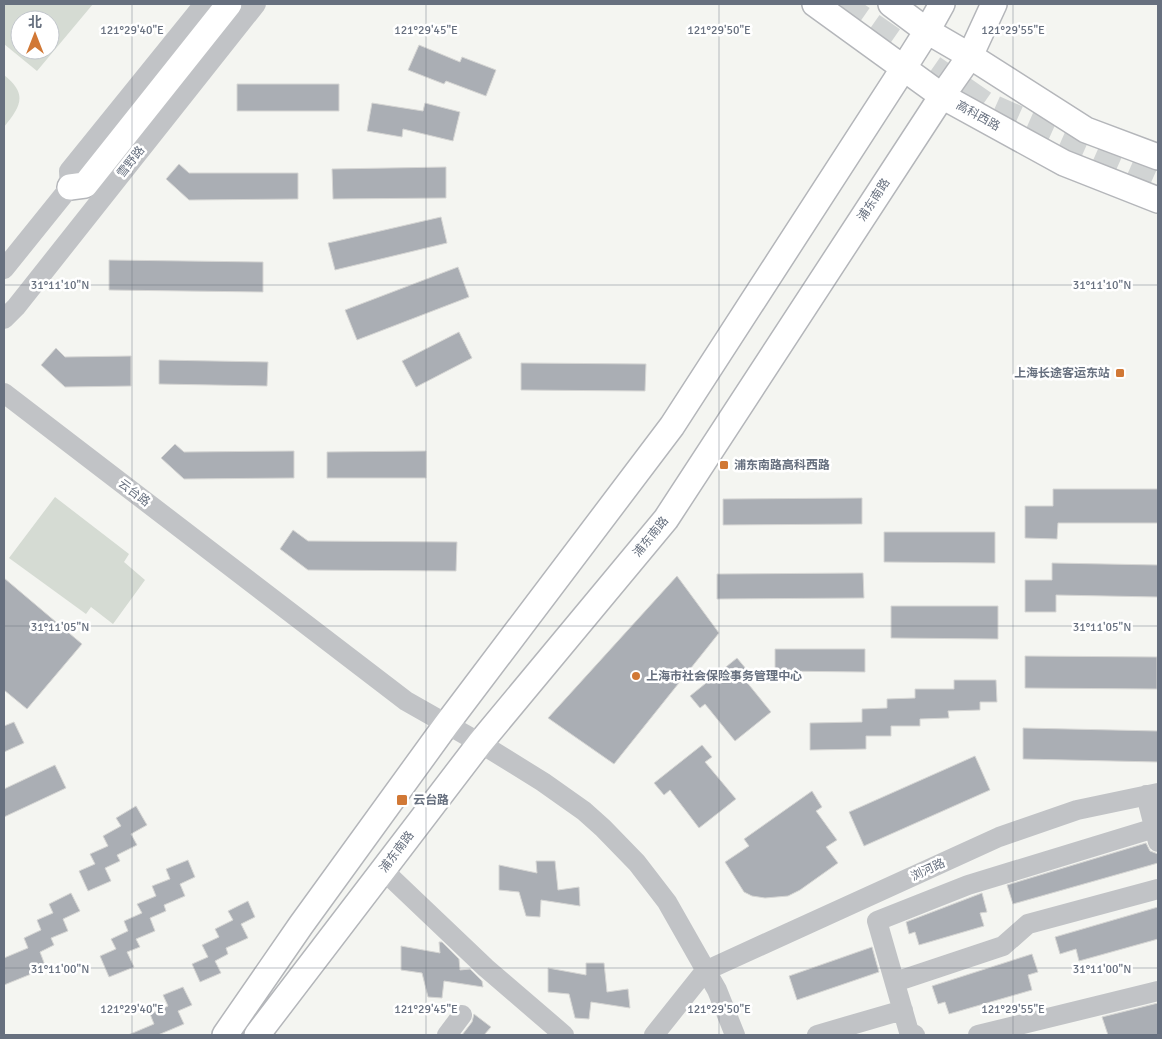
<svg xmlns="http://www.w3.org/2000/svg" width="1162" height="1039" viewBox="0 0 1162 1039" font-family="Signika,'Noto Sans SC',sans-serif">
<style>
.pitch{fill:#d5dbd3;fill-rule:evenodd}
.building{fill:#aaaeb4;stroke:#d6d6d4}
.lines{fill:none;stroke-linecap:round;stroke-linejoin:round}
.major-tunnel{stroke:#d1d4d4;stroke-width:25;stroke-dasharray:25 12;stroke-linecap:butt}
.major-casing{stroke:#b4b6ba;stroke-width:28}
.minor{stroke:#c1c3c6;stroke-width:20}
.major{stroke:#fff;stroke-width:25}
.ticks{fill:none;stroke:#67707f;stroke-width:1;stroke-opacity:0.45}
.poi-dot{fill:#d17835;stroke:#fff;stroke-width:2}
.labels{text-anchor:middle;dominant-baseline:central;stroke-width:5;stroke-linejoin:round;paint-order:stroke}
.street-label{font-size:12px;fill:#67707f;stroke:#fff}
.poi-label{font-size:12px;font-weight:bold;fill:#67707f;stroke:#fff;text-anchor:start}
.ticks-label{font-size:12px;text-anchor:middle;fill:#67707f;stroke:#fff;stroke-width:5;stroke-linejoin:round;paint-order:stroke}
</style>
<rect width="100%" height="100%" fill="#f4f5f1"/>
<!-- pitch -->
<path class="pitch" d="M 4,4 L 93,4 L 37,71 L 4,44 ZM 20,20 L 50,20 L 50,50 L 20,50 Z
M 4,75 C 28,94 21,106 4,127 Z
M 55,497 L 129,554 L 124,562 L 145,580 L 113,624 L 91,607 L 86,614 L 9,558 Z"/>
<!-- building -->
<path class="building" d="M 419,45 L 460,62 L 462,57 L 496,70 L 486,96 L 446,81 L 444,84 L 408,70 Z
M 237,84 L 339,84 L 339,111 L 237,111 Z
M 372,103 L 423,111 L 425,103 L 460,112 L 453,141 L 403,129 L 402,137 L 367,131 Z
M 179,164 L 189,173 L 298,173 L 298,199 L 189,200 L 166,179 Z
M 446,167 L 446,198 L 333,199 L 332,169 Z
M 441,217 L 447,243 L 335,270 L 328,243 Z
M 109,260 L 263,262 L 263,292 L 109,290 Z
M 458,267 L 469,297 L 357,340 L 345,310 Z
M 459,332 L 472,358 L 416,387 L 402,361 Z
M 56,348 L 65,357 L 131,356 L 131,386 L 65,387 L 41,365 Z
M 159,360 L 268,362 L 267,386 L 159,384 Z
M 521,363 L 646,364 L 645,391 L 521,390 Z
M 175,444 L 184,452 L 294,451 L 294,478 L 184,479 L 161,458 Z
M 426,451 L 426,478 L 327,478 L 327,452 Z
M 1053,489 L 1158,489 L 1158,523 L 1058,523 L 1057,539 L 1025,538 L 1025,506 L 1053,506 Z
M 862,498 L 862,524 L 723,525 L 723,499 Z
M 293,530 L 308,541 L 457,542 L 456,571 L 308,570 L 280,549 Z
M 884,532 L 995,532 L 995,563 L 884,562 Z
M 1052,563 L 1158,565 L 1158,597 L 1056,595 L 1056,612 L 1025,612 L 1025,580 L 1052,580 Z
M 863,573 L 864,598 L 717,599 L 717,574 Z
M 677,576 L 719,633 L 614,764 L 548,718 Z
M 4,578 L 82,644 L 27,709 L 4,690 Z
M 891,606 L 998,606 L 998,639 L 891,638 Z
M 775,649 L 865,649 L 865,672 L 775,671 Z
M 1025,656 L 1157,657 L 1157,689 L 1025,688 Z
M 737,658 L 747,670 L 741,675 L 771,712 L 735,741 L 705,704 L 700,708 L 690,696 Z
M 954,680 L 996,680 L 997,702 L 980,702 L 980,710 L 948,711 L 949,718 L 920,719 L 920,726 L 891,726 L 891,736 L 866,736 L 866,749 L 810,750 L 810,723 L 862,722 L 862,709 L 887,708 L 887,699 L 915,698 L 915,689 L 954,689 Z
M 14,722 L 24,743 L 4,752 L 4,726 Z
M 1023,728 L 1158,731 L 1158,762 L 1023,759 Z
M 702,745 L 712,757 L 705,762 L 736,799 L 699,828 L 670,790 L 664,795 L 654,783 Z
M 975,756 L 990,790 L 864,846 L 849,812 Z
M 55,765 L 66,788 L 4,817 L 4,789 Z
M 812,791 L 822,807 L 816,811 L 837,840 L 826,847 L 838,863 L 800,890 L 788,896 L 765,898 L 752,896 L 744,892 L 725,862 L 749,846 L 744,839 Z
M 136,806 L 147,825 L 131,834 L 137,845 L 117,855 L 120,861 L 105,868 L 111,881 L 88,891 L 79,871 L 95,864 L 90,854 L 108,846 L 103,836 L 121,826 L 116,818 Z
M 1146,843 L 1150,851 L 1158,854 L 1158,863 L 1013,904 L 1007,885 Z
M 188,860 L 195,877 L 180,884 L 185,896 L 164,905 L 166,911 L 150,918 L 155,931 L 136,939 L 140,947 L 127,952 L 134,967 L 109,977 L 100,956 L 116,949 L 111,939 L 128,931 L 124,921 L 142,913 L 137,904 L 156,896 L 152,886 L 170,879 L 166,869 Z
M 536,861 L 555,861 L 558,890 L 579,887 L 580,906 L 541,900 L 540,917 L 526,916 L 519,892 L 499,890 L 499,865 L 537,873 Z
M 71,893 L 80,911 L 63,919 L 68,931 L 51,938 L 54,945 L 40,952 L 46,968 L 4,985 L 4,958 L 28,948 L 24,938 L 41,930 L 37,920 L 53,913 L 49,904 Z
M 982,893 L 987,912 L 980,913 L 984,926 L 919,945 L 915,932 L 909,934 L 906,922 Z
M 248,901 L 255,917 L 241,924 L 248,938 L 226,948 L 228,954 L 215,961 L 221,973 L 200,982 L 192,964 L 208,957 L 202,945 L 219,937 L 215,929 L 233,920 L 228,911 Z
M 1158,907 L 1158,939 L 1079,961 L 1076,949 L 1060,954 L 1055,937 Z
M 439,942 L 442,942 L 459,959 L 460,970 L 470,969 L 482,981 L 483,987 L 444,981 L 442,998 L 428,997 L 422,973 L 401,970 L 401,946 L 440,953 Z
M 872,947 L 879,972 L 797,1000 L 789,976 Z
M 1032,954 L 1038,972 L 1028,975 L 1032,990 L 949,1014 L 945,1002 L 938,1004 L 932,986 Z
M 586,963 L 604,963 L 607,992 L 628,989 L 630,1008 L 591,1002 L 589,1019 L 575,1018 L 569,994 L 548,992 L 548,968 L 586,975 Z
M 183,987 L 192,1005 L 178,1011 L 184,1024 L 158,1035 L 128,1035 L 154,1024 L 150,1014 L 168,1006 L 163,995 Z
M 1158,1003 L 1158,1035 L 1108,1035 L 1102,1017 Z
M 474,1014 L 491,1027 L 484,1035 L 462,1035 L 472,1022 Z"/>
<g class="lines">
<!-- major-tunnel -->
<path class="major-tunnel" d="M 842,4 L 984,103 L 1158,180"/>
<defs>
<path id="major" d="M 815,4 L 942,96 L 1064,163 L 1158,200
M 891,4 L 927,31 L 970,56 L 1086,130 L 1158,157
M 70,187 L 85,185 L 229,4
M 225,1035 L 301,925 L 446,725 L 672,426 L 903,69 L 927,31 L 942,4
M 257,1035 L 480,743 L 666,519 L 942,96 L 970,56 L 994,4"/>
</defs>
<!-- major casing -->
<use href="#major" class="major-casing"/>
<!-- minor -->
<path class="minor" d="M 4,269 L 70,187 L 69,171 L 204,4
M 4,319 L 16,307 L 256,4
M 4,393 L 406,701 L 480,743 L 543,782 L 584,811 L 603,828 L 637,863 L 667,902 L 717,990 L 735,1035
M 1146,795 L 1158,842
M 383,870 L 486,968 L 564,1035
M 895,982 L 1003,946 L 1028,924 L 1158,889
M 447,1035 L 462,1015
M 654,1035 L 705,971 L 999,837 L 1077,810 L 1158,793
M 817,1035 L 903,1010
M 915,1035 L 909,1032 L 877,921 L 968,885 L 1158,827
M 978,1035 L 1158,991"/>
<!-- major -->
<use href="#major" class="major"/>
</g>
<!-- ticks -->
<path class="ticks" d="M 132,4 L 132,1035M 426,4 L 426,1035M 719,4 L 719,1035M 1013,4 L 1013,1035M 4,285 L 1158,285M 4,626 L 1158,626M 4,968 L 1158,968"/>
<!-- markers -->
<g class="poi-dot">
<rect x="1115" y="368" width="10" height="10" rx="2.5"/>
<rect x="719" y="460" width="10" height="10" rx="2.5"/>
<circle cx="636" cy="676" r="5"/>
<rect x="396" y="794" width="12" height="12" rx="2.5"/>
</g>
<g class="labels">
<!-- street labels -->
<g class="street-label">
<text transform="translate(978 116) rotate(29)">高科西路</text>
<text transform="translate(131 162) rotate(-52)">雪野路</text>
<text transform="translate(874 200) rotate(-57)">浦东南路</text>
<text transform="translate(134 493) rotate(37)">云台路</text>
<text transform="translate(651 537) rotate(-51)">浦东南路</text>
<text transform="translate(397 852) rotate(-53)">浦东南路</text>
<text transform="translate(928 870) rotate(-25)">浏河路</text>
</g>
<!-- poi labels -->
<g class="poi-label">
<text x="1110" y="373" text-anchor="end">上海长途客运东站</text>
<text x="734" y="465">浦东南路高科西路</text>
<text x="646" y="676">上海市社会保险事务管理中心</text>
<text x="413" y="800">云台路</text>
</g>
</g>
<g class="ticks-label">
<text x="132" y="34">121°29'40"E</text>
<text x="426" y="34">121°29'45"E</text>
<text x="719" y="34">121°29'50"E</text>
<text x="1013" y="34">121°29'55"E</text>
<text x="60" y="289">31°11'10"N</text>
<text x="1102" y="289">31°11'10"N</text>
<text x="60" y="631">31°11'05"N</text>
<text x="1102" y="631">31°11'05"N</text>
<text x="60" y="973">31°11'00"N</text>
<text x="1102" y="973">31°11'00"N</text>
<text x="132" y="1013">121°29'40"E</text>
<text x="426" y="1013">121°29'45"E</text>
<text x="719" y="1013">121°29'50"E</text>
<text x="1013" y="1013">121°29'55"E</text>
</g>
<!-- border -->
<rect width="1162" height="1039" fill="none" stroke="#67707f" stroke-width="10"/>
<!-- north arrow -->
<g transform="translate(35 35)"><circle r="24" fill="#ffffff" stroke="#c2c6cc"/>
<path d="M0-4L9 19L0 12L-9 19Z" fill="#d17835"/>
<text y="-8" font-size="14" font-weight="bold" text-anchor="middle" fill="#67707f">北</text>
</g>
</svg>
